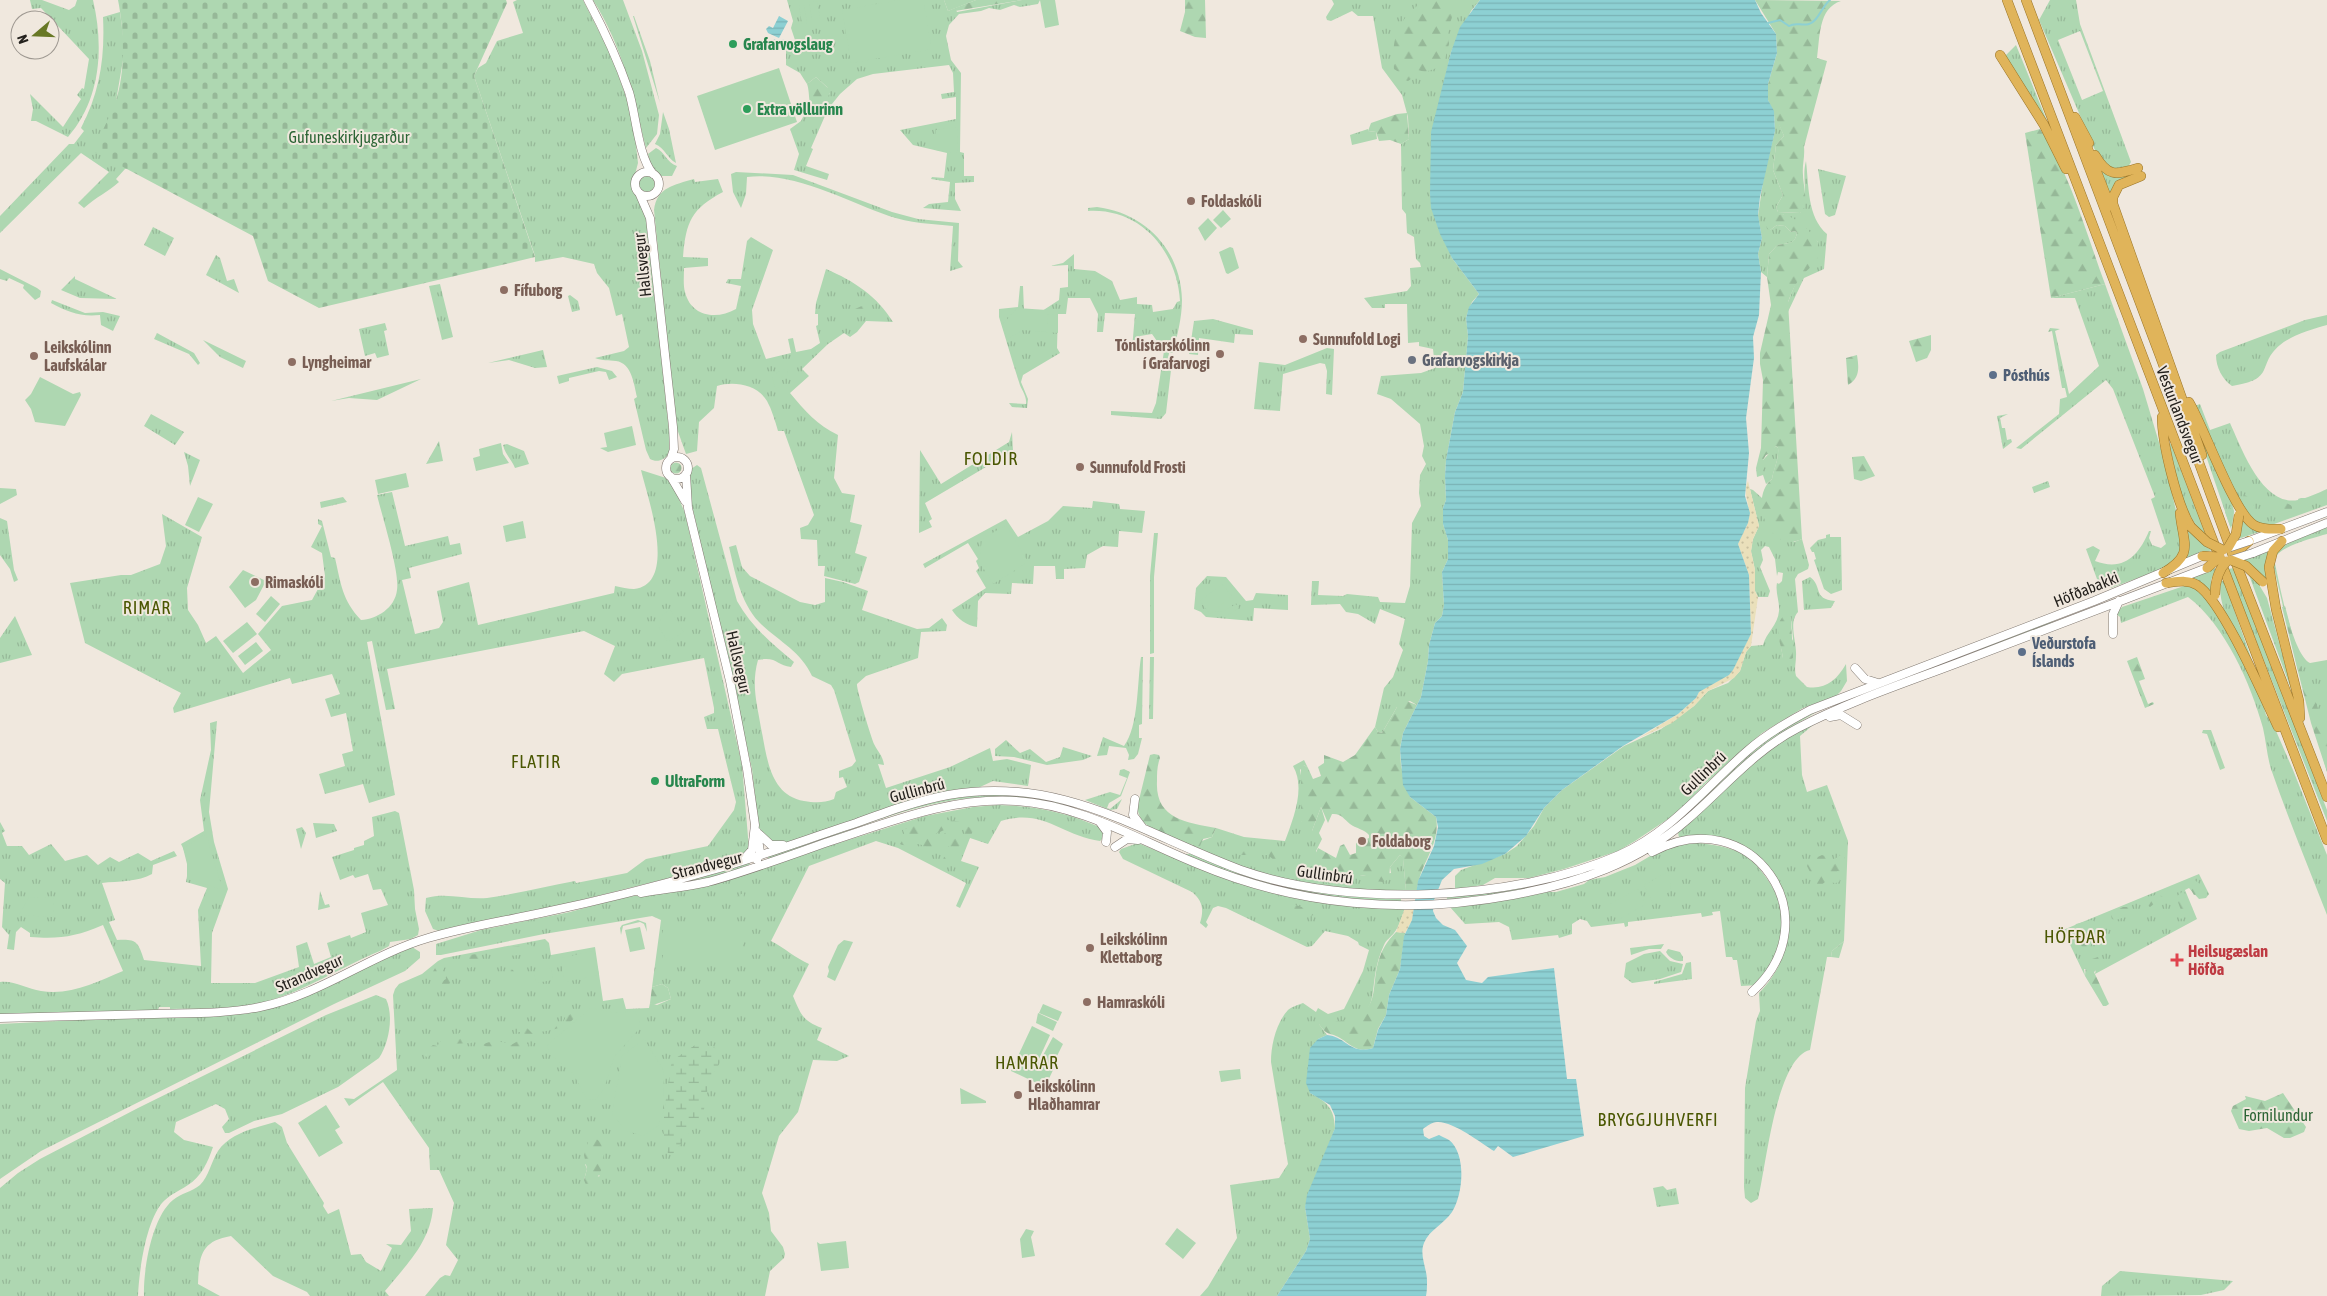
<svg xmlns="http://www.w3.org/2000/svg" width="2327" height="1296" viewBox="0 0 2327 1296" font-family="'Asap Condensed',sans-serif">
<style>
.grass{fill:url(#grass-tufts);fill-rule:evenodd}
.forest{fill:url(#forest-firs);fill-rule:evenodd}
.wetland{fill:url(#wetland-marsh)}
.sand{fill:url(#sand-dots)}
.cemetery{fill:url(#cemetery-stones)}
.green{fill:#aed7b1}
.water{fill:url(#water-rules)}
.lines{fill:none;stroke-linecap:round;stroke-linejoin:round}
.stream{stroke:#8dd0d3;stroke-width:2}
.secondary-casing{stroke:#807870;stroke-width:9}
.trunk-casing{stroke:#9a7529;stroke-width:10}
.secondary{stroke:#fff;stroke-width:8}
.trunk{stroke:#e0b45a;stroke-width:9}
.secondary-bridge-casing{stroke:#807870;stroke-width:9;stroke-linecap:butt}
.trunk-bridge-casing{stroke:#9a7529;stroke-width:10;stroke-linecap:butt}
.secondary-bridge{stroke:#fff;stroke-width:8}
.trunk-bridge{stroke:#e0b45a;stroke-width:9}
.leisure-dot{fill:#2e9e5b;stroke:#f0e8de;stroke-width:2}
.education-dot{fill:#8d6e63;stroke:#f0e8de;stroke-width:2}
.worship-dot{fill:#6b7280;stroke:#f0e8de;stroke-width:2}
.service-dot{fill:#5c6f8a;stroke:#f0e8de;stroke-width:2}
.health-dot{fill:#e0444e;stroke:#f0e8de;stroke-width:2}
.labels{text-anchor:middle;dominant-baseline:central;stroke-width:4;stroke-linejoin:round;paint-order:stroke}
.leisure-label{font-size:16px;font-weight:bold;fill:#27864d;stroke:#f0e8de;text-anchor:start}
.park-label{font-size:16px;fill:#2b6434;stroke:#f0e8de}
.education-label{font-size:16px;font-weight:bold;fill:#785e54;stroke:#f0e8de;text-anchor:start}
.street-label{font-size:16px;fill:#24211d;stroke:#f0e8de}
.worship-label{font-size:16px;font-weight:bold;fill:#5b616d;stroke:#f0e8de;text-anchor:start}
.service-label{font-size:16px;font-weight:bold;fill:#4e5e75;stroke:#f0e8de;text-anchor:start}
.health-label{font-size:16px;font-weight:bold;fill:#be3a42;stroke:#f0e8de;text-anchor:start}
.neighbourhood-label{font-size:18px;letter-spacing:1px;fill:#4a5702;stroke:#f0e8de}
</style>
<defs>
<pattern id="grass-tufts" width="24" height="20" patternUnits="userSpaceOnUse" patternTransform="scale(1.25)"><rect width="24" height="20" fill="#aed7b1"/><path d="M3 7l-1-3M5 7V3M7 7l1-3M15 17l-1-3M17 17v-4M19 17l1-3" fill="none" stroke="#96b898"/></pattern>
<pattern id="forest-firs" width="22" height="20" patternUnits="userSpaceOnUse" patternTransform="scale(1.25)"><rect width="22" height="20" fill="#aed7b1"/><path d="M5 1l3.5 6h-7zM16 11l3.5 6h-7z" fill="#96b898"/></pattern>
<pattern id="wetland-marsh" width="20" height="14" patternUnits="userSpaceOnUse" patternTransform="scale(1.25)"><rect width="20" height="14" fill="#aed7b1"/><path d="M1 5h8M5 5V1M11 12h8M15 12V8" fill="none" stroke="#96b898"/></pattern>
<pattern id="sand-dots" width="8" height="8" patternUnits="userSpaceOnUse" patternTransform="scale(1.25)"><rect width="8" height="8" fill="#eae0bb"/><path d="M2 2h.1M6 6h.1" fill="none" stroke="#c9c0a0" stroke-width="1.8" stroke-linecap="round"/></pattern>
<pattern id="cemetery-stones" width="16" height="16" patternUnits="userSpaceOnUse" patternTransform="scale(1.25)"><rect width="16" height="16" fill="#aed7b1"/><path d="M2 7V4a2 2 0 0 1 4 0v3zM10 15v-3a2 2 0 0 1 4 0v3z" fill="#96b898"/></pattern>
<pattern id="water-rules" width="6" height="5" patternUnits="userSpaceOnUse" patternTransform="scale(1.25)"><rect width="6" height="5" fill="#8dd0d3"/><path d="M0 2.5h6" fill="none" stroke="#7ab2b5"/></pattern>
</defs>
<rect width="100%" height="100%" fill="#f0e8de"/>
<!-- grass -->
<path class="grass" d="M 30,0 L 42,0 L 69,10 L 75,6 L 77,0 L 93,0 C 104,47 101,99 68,137 L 36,121 L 31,121 L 33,109 L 30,94 L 63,127 L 81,99 L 77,95 L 82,88 L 84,89 L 89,59 L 41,8 L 32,9 Z
M 517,0 L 583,0 L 612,57 L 627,100 L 635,136 L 638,163 L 632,186 L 643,206 L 647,223 L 669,431 L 669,453 C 665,460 657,463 650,459 L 646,450 L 634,399 L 637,397 C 634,385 632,363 616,361 C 608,360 603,361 595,358 L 624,351 L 629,347 L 622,314 L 616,316 L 609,288 L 597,273 L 594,264 L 563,257 L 535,262 L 535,256 L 474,76 L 478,68 L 486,63 L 497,41 L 523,33 L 513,2 Z
M 593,0 L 623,0 L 642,51 L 659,115 L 657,134 L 646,148 C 633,96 622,45 593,0 Z
M 787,0 L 944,0 L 948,11 L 955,8 L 957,12 L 1022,0 L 1040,0 L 1038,4 L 1020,7 L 1014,5 L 1000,10 L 989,8 L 981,11 L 959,14 L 949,25 L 946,36 L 951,60 L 961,73 L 960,152 L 964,153 L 964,176 L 974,176 L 974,182 L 955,183 L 955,199 L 961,211 L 923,208 L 929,204 L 948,202 L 950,182 L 931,179 L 932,177 L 944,178 L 947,153 L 913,145 L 900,130 L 956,119 L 956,97 L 942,99 L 941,94 L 954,92 L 953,73 L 949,65 L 873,74 L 857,79 L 840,94 L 828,109 L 811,148 L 813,149 L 806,166 L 829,174 L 827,180 L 794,170 L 799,154 L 790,129 L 801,121 L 809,105 L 815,111 L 830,93 L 827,87 L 816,77 L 807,84 L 800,73 L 786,65 L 786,50 L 792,48 L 795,40 L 791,28 L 793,21 Z
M 1332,0 L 1480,0 L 1471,11 L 1451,52 L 1444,83 L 1430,194 L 1452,258 L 1479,294 L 1472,302 L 1466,317 L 1468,336 L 1463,392 L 1455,412 L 1446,460 L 1445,476 L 1446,500 L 1443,508 L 1443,524 L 1448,540 L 1448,559 L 1442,572 L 1444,605 L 1442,616 L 1435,623 L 1429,645 L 1428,661 L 1421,697 L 1417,705 L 1410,701 L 1397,707 L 1382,733 L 1378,732 L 1375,727 L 1384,688 L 1393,677 L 1403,650 L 1399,644 L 1405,619 L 1380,609 L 1375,624 L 1358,614 L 1346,612 L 1340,604 L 1311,605 L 1312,581 L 1319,581 L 1318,595 L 1343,596 L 1347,594 L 1378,597 L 1380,602 L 1405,603 L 1410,586 L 1412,523 L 1421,506 L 1419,493 L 1420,475 L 1426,464 L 1422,456 L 1424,446 L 1420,424 L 1391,399 L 1377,394 L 1381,376 L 1421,373 L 1435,368 L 1433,349 L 1419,346 L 1419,342 L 1408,343 L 1407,304 L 1385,304 L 1385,308 L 1372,308 L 1364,298 L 1407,291 L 1411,286 L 1410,268 L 1421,267 L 1420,263 L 1416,259 L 1414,237 L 1407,233 L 1406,214 L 1402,209 L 1401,144 L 1409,139 L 1408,117 L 1402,95 L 1382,68 L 1373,16 L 1358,16 L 1352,11 L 1331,21 L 1327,20 L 1326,17 L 1334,4 Z
M 2050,0 L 2076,0 L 2080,24 L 2131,162 L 2128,167 L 2117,172 L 2100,160 L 2094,148 L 2039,20 ZM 2080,31 L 2103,91 L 2082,100 L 2058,40 Z
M 120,12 L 123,36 L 123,60 L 116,101 L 132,168 L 125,169 L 116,179 L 119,182 C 108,192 96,197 84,208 L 78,203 L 109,172 L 81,153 L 0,233 L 0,216 L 69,144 L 74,144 L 84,131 L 81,128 C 100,92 105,57 103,17 Z
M 633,16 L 634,16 L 650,61 L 660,103 Z
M 2016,45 L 2054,138 L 2006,57 L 2006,55 Z
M 1774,111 L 1784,136 L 1776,145 L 1773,170 L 1783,195 L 1776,207 L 1778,212 L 1800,213 C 1810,197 1801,179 1806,161 C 1809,186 1807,217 1827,234 L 1824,269 L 1804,278 L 1787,314 L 1788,302 L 1796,282 L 1802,273 L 1810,267 L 1818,242 L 1783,214 L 1770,230 L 1777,225 L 1785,226 L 1791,232 L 1795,231 L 1797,233 C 1794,246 1789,242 1778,245 C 1775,247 1772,251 1769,254 L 1767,277 L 1761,272 L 1758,254 L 1762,238 L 1758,216 L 1764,175 L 1775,131 Z
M 663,112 L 669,129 L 676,163 C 667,158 665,148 655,144 L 660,134 Z
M 1368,129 L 1368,131 L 1376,132 L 1377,139 L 1352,145 L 1350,135 Z
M 656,148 C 665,152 667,163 677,166 L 672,176 L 661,176 L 651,166 L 648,154 Z
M 2095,162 L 2111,175 L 2119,177 L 2135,174 L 2110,198 Z
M 1818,169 L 1846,176 L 1835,215 L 1829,217 L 1825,214 Z
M 736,172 L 793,175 L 892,212 L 918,219 L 959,223 L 958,261 L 963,267 L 950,271 L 953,226 C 932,224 909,223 889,216 C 846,201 793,171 747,177 L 746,194 L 741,208 L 733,192 L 731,174 Z
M639 184a8 8 0 1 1 16 0a8 8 0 1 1-16 0Z
M 694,179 L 695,182 L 718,179 L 723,192 C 691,209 686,222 683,257 L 708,258 L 708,266 L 684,268 C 684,276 683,285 685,292 C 691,317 717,320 736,309 L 741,286 L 726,283 L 728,279 L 741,279 L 747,241 L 751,237 L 773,250 L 752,310 L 753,324 L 766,359 L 791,353 L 788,339 L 793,338 L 796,352 L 811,349 L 820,343 L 816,326 L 818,325 L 818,314 L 815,314 L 816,303 L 826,269 C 854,281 877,296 893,322 L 866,321 L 857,332 L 850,337 L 844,333 L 828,344 L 802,369 L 809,376 L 790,393 C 805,411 817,425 838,435 L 834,478 L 842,493 L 855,495 L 850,522 L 862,525 L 855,553 L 867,557 L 859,582 L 855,584 L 824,576 L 825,566 L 818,566 L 817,540 L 801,539 L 800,528 L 808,525 L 814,515 L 784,431 L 778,431 C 775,421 772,410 767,401 C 757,384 733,381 717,386 L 714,408 L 699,422 L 697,451 L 686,454 L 676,426 L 654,210 C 657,187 674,185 694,179 Z
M 1097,207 C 1145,213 1181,250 1182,300 C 1182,318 1177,336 1173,353 L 1169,353 L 1167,369 L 1171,370 L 1166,413 L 1161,419 L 1111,415 L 1111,411 L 1152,413 L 1156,403 L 1164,351 L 1152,334 L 1140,336 L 1139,349 L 1132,349 L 1135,314 L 1105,313 L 1103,332 L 1097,332 L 1098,314 L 1090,298 L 1068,298 L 1066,314 L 1058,314 L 1057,348 L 1060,353 L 1023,375 L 1021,382 L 1028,399 L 1027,408 L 1012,407 L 1009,403 L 1026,404 C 1027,395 1021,390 1019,382 C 1012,361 1006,339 999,317 L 999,309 L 1018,307 L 1020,286 L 1023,286 L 1024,310 L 1042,311 L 1059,300 L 1060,288 L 1068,287 L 1068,265 L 1050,266 L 1063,263 L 1074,254 L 1074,269 L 1095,271 L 1112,281 L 1120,300 L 1137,297 L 1137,304 L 1152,305 L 1153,312 L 1173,309 L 1177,302 L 1180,301 C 1177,251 1141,208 1088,211 L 1088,208 Z
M 153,227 L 174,238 L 165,256 L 144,245 Z
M 216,255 L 220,258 L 227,281 L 234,279 L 239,293 L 206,275 Z
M 0,269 L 37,288 L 41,291 L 40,297 L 35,300 L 23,288 L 24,285 L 9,278 L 7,281 L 0,279 Z
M 75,276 L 75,279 L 117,299 L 80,298 L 61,290 Z
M 440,284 L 453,337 L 442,340 L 429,286 Z
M 2105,284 L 2143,389 L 2163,456 L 2184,544 L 2175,564 L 2111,588 L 2107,587 L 2106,584 L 2097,579 L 2086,549 L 2093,546 L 2100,550 L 2095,561 C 2124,572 2139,555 2149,531 L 2151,531 L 2149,538 L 2152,545 L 2161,548 L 2166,544 L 2151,499 L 2155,497 L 2113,389 L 2106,380 L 2021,449 L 2016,448 L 2059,414 L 2060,399 L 2067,397 L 2065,388 L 2062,388 L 2052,331 L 2048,332 L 2050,328 L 2060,329 L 2055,331 L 2069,394 L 2099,366 L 2075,298 L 2051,298 Z
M 570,295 L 578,301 L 580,310 L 572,312 L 568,296 Z
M 52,300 L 85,313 L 103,312 L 120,316 L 113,331 L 101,325 L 100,315 C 80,317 68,312 51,303 Z
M 2327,315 L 2327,325 C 2313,329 2292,335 2280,345 C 2256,365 2277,379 2232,386 C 2222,379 2216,367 2216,355 L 2220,352 L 2305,320 Z
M 1213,319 L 1253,330 L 1253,335 L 1235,334 L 1234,343 L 1199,338 L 1198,355 L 1189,354 L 1194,321 Z
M 385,323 L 387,330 L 384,331 L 389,355 L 377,358 L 375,353 L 365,356 L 359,329 Z
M 157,333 L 194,353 L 200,363 L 198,365 L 189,354 L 154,339 Z
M 203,340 L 246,361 L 243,368 L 220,357 Z
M 1327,348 L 1334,349 L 1332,395 L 1326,394 L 1327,371 L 1325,364 L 1320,363 L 1283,374 L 1280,411 L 1254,409 L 1259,362 L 1285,365 Z
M 543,350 L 547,367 L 535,368 L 509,360 L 488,363 Z
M 597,367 L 612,371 L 617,377 L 609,380 L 606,372 L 599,371 L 569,378 L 569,381 L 559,384 L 557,376 Z
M 421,379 L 377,400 L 349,398 L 331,401 Z
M 2200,404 L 2210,430 L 2230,423 C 2241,447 2262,507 2298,500 C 2307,498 2318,493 2327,489 L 2327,505 L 2266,527 L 2259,525 L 2245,512 L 2194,406 Z
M 2189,406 L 2231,500 L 2234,511 L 2231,529 Z
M 151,414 L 184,432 L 175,445 L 144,426 Z
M 2008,414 L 2000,418 L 2002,428 L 2005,428 L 2007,440 L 2011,439 L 2012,442 L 2003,449 L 1997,416 Z
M 1012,432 L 1013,451 L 925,503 L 932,519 L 929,521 L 932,527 L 919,533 L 920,450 L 941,484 L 1009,442 Z
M 439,441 L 443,461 L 426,464 Z
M 507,444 L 524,451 L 529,464 L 515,468 C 511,459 505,454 503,445 Z
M 2169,444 L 2171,444 L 2206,536 C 2181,514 2177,475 2169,444 Z
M 1776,446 L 1778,448 C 1779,460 1774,468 1772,479 L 1766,484 L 1763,475 L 1763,460 Z
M 184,452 L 200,460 L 190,486 L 188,466 Z
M 697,465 L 701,468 L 737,601 C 751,626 772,644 794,662 L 791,667 C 777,666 777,656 758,660 C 751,685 757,703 761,728 C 767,756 769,795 804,801 C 815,803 824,803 834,799 L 836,792 L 847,787 L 843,777 L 839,778 L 839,771 L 852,766 L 856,761 L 834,690 L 831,685 L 812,676 C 801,651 777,640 759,622 C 740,602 735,572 729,547 L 736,545 L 742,567 L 750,576 L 800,602 L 815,605 L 825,602 L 825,578 L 843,582 L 868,591 L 862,610 L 917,629 L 929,628 L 942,618 L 947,625 L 946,631 L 921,632 L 918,658 L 866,676 L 857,684 C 856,688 871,737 874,744 C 878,752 883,756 884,765 L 878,764 L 886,788 L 950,767 L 990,748 L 993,761 L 1007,759 L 1031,765 L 1028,786 L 993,781 L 980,787 L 943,793 L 783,844 L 768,840 L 759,831 L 752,769 L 688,488 L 691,469 Z
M 641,470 L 666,478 L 673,485 L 685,513 L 742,765 L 749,849 L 742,858 L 713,867 L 553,907 L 439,931 L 433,929 L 425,911 L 426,898 C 447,892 467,900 487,898 C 517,894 546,886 575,881 L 576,883 L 627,873 L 646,859 L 708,846 L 734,810 L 736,802 L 718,729 L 707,729 L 704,717 L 714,713 L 714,708 L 704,658 L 622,674 L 614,682 L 604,674 L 615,646 L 584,631 L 387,669 L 395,709 L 386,710 L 372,641 L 367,642 L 395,795 L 369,803 L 363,784 L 325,794 L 319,774 L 345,766 L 342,754 L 353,751 L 346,713 L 331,717 L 325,699 L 340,694 L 332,674 L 292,684 L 290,678 L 174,713 L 173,708 L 181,693 L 85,643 L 70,583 L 121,575 L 131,575 L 160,564 L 166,546 L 162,514 L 202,537 L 187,588 L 188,610 L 198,625 L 206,643 L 216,636 L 243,673 L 271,650 L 258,634 L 282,606 L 312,600 L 325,576 L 322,553 L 311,547 L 322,526 L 318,524 L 318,519 L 322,521 L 331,557 L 335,558 C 341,584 342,600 361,620 C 377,619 395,608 397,590 C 400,572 382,516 377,495 L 392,492 L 405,546 L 448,536 L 450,545 L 460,543 L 462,554 L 409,568 L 411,578 L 402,580 L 415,634 L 439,628 L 443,622 L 437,591 L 469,582 L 478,625 L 614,593 L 615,586 C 621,587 628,589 634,589 C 679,584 647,496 641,470 Z
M 2048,481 L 2050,487 L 2034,493 L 2032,487 Z
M 0,488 L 16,489 L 17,495 L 0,504 Z
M 1750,489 L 1753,490 L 1762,498 L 1762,506 L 1794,542 L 1802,539 L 1809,565 L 1808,569 L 1798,574 L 1795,579 L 1798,612 C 1788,623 1797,642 1796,656 C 1796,663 1794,669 1796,676 L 1807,687 C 1825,690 1837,680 1846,664 L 1847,681 L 1841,691 L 1836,696 L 1803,708 L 1762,733 L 1706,783 L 1677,813 L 1635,841 L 1618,851 L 1564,869 L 1529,878 L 1495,878 L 1483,885 L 1455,889 L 1455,876 L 1461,870 L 1505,854 L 1517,846 L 1534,826 L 1544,808 L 1562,790 L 1624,746 L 1661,729 L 1694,706 L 1708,691 L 1728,683 L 1740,671 L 1746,652 L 1751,646 L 1763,645 C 1766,633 1778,625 1779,611 C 1780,602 1775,592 1777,583 L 1779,584 L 1782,581 L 1783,573 L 1778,572 L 1777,576 L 1775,559 L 1769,547 L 1765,546 L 1761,550 L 1763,560 L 1760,567 L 1770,591 L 1768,597 L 1758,597 L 1755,591 L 1755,570 L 1751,551 L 1753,539 L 1759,526 ZM 1791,617 L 1793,639 L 1783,658 L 1779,636 Z
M 343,497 L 347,502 L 321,508 L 320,502 Z
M 1093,501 L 1119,504 L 1120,509 L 1145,511 L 1142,533 L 1119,531 L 1118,547 L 1103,546 L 1087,555 L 1085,568 L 1064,569 L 1064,579 L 1056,579 L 1055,566 L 1034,566 L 1033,584 L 1012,583 L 1011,594 L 985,593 L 978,601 L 977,627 C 967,626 957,618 952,610 L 986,588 L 976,571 L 979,568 L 976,561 L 978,559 L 968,543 L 925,568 L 923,564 L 1006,519 L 1018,537 L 1048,521 L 1063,506 L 1092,508 Z
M 2243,516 L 2262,531 L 2238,539 Z
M 0,518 L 7,521 L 14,570 L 18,580 L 14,582 L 10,569 L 0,555 Z
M 2187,526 L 2208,548 L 2212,550 L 2184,560 L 2185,527 Z
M 2327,526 L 2327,534 C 2313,538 2280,546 2274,559 C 2279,581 2292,654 2310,663 L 2327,660 L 2327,772 L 2297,667 L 2272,559 C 2278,540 2310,533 2327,526 Z
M 1154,533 L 1158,533 L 1154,577 L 1154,653 L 1150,654 L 1150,576 Z
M 1830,534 L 1830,537 L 1841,537 L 1842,590 L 1831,594 L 1824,589 L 1814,560 L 1816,559 L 1814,552 L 1812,552 L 1810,548 L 1818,540 L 1826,538 L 1826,535 Z
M 2270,550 L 2269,586 L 2259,573 L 2243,560 Z
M 2216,568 L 2211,580 L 2212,595 L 2199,581 L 2189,577 Z
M 2234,568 L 2327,810 L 2327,821 L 2228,569 Z
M 2249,575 L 2258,583 L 2267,598 L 2294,697 Z
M 1207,576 L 1226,577 L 1246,601 L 1253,600 L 1256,593 L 1288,595 L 1288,610 L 1254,608 L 1253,621 L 1206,617 L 1201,612 L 1194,609 L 1196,588 Z
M 1810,577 C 1823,586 1812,599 1835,601 L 1831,608 L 1804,610 L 1802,581 Z
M 2221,581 L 2224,581 L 2256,672 C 2243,647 2215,608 2221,581 Z
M 2187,585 L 2199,590 L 2204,595 L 2226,629 L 2262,700 L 2266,715 L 2273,724 L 2293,770 L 2327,855 L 2327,915 C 2308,866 2288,818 2271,769 C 2267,756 2266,741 2263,728 C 2251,684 2225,625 2188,597 L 2121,623 L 2120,617 L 2116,614 L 2122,607 Z
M 15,616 L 32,655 L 0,663 L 0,638 Z
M 2057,619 L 2044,627 L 1979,651 L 1985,646 Z
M 1141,657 L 1143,657 L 1142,724 L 1139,725 L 1139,738 L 1142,738 L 1138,754 L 1134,759 L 1128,760 L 1129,755 L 1126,748 L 1109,746 L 1107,755 L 1097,756 L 1103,737 L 1124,746 C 1139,726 1137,682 1141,657 Z
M 1150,657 L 1154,657 L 1153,719 L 1149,719 Z
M 1825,707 C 1802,721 1778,733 1758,750 C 1721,781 1688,821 1647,847 C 1590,882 1512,894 1447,899 L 1447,896 L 1476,894 L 1629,853 L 1777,732 Z
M 217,721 L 209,812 L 214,842 L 228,889 L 212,933 L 211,983 L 255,983 L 299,967 L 296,946 L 307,942 L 314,964 L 331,957 L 327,943 L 350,935 L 351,938 L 366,932 L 361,913 L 388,905 L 381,889 L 373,890 L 368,874 L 355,878 L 353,875 L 340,880 L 332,857 L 354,850 L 354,848 L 364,845 L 364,841 L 374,836 L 372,817 L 395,811 L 399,813 L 414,890 L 415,909 L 419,929 L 418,935 L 411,939 L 390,942 L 389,946 L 380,951 C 341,967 305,991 265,1002 C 235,1011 201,1008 170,1009 L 170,1007 L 159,1007 L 158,1010 L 0,1015 L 0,982 C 14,980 27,989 41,991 C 70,996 97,982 123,971 L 103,925 C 75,937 60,939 30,937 L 30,933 L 21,927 L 16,932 L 14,950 L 7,949 L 9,935 L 2,927 L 5,883 L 0,879 L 0,822 L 5,831 L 2,833 L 7,846 L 22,846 L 29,855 L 51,844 L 65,861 L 87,855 L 98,865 L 110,857 L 119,862 L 138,853 L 151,861 L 174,851 L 177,856 L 153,865 L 152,874 C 139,882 118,881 102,883 L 115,920 L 109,922 L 117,940 C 136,939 138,941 144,960 L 201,966 L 198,910 L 207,888 L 186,882 C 189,867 188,858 181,844 L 204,831 L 200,800 L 211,750 L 210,723 Z
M 1813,725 L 1800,736 L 1802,775 L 1807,792 L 1827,785 L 1848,841 L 1844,941 L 1832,951 L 1831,957 L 1827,957 L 1810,1050 C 1776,1058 1766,1168 1758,1199 L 1751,1203 L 1745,1198 L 1744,1187 L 1745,1088 L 1756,1021 L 1760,1011 L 1759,993 C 1824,928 1773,817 1679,838 L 1678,832 L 1766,751 L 1787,737 Z
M 2203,730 L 2211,730 L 2225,768 L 2220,770 L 2207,734 L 2202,733 Z
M 1006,740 L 1020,753 L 1030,749 L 1046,762 L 1060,757 L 1063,747 L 1092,756 L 1083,760 L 1047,765 L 1014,757 L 995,756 L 995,749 Z
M 1304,760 L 1308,768 L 1304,765 L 1300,770 L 1303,786 L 1301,821 L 1312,831 L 1321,807 L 1325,820 L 1319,833 L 1322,839 L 1316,851 L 1316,868 L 1366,876 L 1391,873 L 1390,867 L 1400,855 L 1403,858 L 1406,890 C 1351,892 1292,884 1239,866 C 1219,859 1200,850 1181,842 L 1185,841 L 1192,845 L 1212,837 L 1216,828 L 1244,837 L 1285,841 C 1293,819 1306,788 1293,766 Z
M 1124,769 L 1130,772 L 1121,796 L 1109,803 L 1107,808 L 1110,809 L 1122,799 L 1117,809 L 1110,810 L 1085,800 L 1110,792 L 1120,795 L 1127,778 L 1119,775 L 1120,770 Z
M 997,793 L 1042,797 L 1072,806 C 1043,800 1013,796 984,797 C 911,800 840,837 771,858 L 768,858 L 767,855 L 924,803 L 961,796 Z
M 998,805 C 1037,806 1066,812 1102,828 L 1105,836 L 1100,841 C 1062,836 1043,808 1001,821 L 988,844 L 970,838 L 961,861 L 979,867 L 960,908 L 956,906 L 966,883 L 898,848 L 876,841 L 809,866 L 771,941 C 785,948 795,958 809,964 L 793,996 C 801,1015 803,1021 822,1028 L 817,1040 L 849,1056 L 837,1061 L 813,1060 L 798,1112 L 779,1136 L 762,1193 L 769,1213 L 771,1231 L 783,1247 L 785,1254 L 784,1258 L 770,1271 L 765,1296 L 425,1296 L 440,1278 L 445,1275 L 450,1276 L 458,1260 L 446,1245 L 454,1203 L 439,1170 L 430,1170 L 429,1148 L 383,1082 L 349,1106 L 344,1098 L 354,1099 L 397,1070 L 393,995 L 395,989 L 399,984 L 422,974 L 438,961 L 444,958 L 545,939 L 549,943 L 551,955 L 595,947 L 603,1001 L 623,998 L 626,1009 L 649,1008 L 650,1003 L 657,1005 L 671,999 L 668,988 L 662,984 L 652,987 L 661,920 L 652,916 L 544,934 L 441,955 L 436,955 L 436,944 L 481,930 L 570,912 L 620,898 L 662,892 L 762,867 L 925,816 L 973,807 ZM 585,1164 L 600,1176 L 584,1180 L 587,1169 Z
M 313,823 L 334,824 L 337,831 L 316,838 Z
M 302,827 L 306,833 L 301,849 L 296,829 Z
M 1138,843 L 1218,876 L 1241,884 L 1405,908 C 1402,916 1399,927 1394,933 C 1391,937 1386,940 1384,945 C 1361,995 1394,1020 1319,1024 L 1327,1035 L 1318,1039 L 1310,1093 C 1327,1102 1334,1108 1335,1128 L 1305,1207 L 1310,1239 L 1306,1251 L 1277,1296 L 1200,1296 L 1208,1287 L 1237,1238 L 1230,1185 L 1279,1178 L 1288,1164 L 1271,1062 C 1271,1045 1276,1023 1288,1010 C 1291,1007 1298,1005 1303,1003 L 1316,1012 L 1318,1008 L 1328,1014 L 1344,1009 L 1363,971 L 1369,950 L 1359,945 L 1358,942 L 1348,936 L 1325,931 L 1312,946 L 1307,947 L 1226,908 L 1218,906 L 1213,908 L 1206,922 L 1208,925 L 1206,928 L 1200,923 C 1204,910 1203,901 1192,892 L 1123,859 L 1119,852 L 1121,849 Z
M 1698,843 C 1716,845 1738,848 1753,860 C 1756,863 1759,869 1762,872 C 1778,892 1788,915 1782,940 C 1778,957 1768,971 1759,985 L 1741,986 L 1737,960 L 1733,960 L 1732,957 L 1726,957 L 1720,911 L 1712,912 L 1713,915 L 1702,917 L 1701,913 L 1628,922 L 1628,926 L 1625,927 L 1624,923 L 1591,927 L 1587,921 L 1580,919 L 1572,924 L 1572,934 L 1559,938 L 1558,935 L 1512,940 L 1509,927 L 1499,922 L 1465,924 L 1450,907 L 1544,892 L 1556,892 L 1584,884 L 1589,880 L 1605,877 L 1635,865 L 1657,852 L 1680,844 Z
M 1179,854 L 1191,854 L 1232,870 L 1335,894 L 1401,898 L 1401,903 C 1350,900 1301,894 1251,880 C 1227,874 1203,862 1179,854 Z
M 751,860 L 749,865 C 722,874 693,887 664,885 Z
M 2199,874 L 2209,894 L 2206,898 L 2199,899 L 2189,888 L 2185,890 L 2197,919 L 2095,974 L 2096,969 L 2084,969 L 2085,976 L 2063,930 Z
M 320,891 L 325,905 L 329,904 L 330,907 L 318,910 Z
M 1664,944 L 1661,949 L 1649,949 L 1631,955 L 1630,948 Z
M 412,947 L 420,952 L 420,958 L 405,971 L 334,1004 L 41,1151 L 0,1179 L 0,1024 L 215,1013 L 269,1007 Z
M 1668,949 L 1680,952 L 1683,957 L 1683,961 C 1676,962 1669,958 1666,952 Z
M 1660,951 L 1670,961 L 1683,964 L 1681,972 L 1660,979 L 1632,983 L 1624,977 L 1626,963 L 1644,954 Z
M 1691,962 L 1692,979 L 1654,984 L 1654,982 L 1682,974 L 1686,963 Z
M 376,995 L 386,999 C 394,1016 389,1043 379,1058 L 338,1087 L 282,1114 L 254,1121 L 229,1133 L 225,1133 L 222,1127 L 229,1119 L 225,1109 L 216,1104 L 176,1122 L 174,1132 L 184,1140 L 213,1147 C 208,1162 201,1177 188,1185 C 179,1191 169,1195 162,1203 C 146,1222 139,1271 138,1296 L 0,1296 L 0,1188 L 18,1173 L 40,1159 L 138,1108 L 326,1015 Z
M 275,1122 L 282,1127 L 287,1143 L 324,1203 L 323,1206 L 328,1214 L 339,1209 L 351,1255 L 361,1254 L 366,1262 L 381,1271 L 392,1248 L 386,1244 L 401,1245 L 411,1231 L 409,1209 L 433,1208 C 430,1243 406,1265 385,1291 L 389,1296 L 310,1296 L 307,1292 L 273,1276 L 231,1236 C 201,1241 199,1256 198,1284 L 220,1296 L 144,1296 C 143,1270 152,1217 173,1200 C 181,1193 192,1192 200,1185 C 209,1176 211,1162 218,1151 C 230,1133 255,1128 275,1122 Z
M 1663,1186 L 1667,1190 L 1676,1188 L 1679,1204 L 1657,1207 L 1653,1188 Z
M 2120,1271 L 2233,1281 L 2224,1290 L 2201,1295 L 2101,1296 L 2102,1286 Z"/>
<!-- forest -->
<path class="forest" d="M 976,0 L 1022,0 L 955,11 L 955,8 Z
M 1185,0 L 1205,0 L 1206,38 L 1195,37 L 1180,31 L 1185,12 Z
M 1425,0 L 1456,1 L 1456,7 L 1448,28 L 1449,44 L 1443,66 L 1425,72 L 1418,70 L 1412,72 L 1411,79 L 1408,81 L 1404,80 L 1402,74 L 1394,69 C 1391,37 1398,19 1425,0 Z
M 1755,0 L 1841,1 C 1818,8 1820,38 1817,58 L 1827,61 L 1804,147 C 1805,158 1802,165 1803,175 C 1803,186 1810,206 1800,213 L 1778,212 L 1776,207 L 1783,195 L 1773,170 L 1776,145 L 1784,136 L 1768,100 L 1768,84 L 1777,53 L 1776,34 Z
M 816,77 L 830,90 L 830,93 L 819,112 C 806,109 811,95 807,84 Z
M 1407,113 L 1409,139 L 1401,144 L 1390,140 L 1379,141 L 1376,132 L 1368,131 L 1371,123 L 1397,114 Z
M 2040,129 C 2071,175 2086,233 2105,284 L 2051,298 L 2025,133 Z
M 1783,214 C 1799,219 1809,230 1818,242 L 1817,261 C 1799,278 1797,279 1788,302 L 1802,539 C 1769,555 1748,498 1772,479 C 1774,467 1779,460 1778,448 L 1776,446 L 1771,453 L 1766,455 L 1763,460 L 1763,475 L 1757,477 L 1756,468 L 1761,448 L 1763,380 L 1760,364 L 1760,353 L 1771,305 L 1767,277 L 1769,254 C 1772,251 1775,247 1778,245 C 1788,242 1794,246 1797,233 L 1795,231 L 1791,232 L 1785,226 L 1777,225 L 1770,230 L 1767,229 L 1766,224 L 1775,216 Z
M 864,305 L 870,305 L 871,308 L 861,313 L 853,313 L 855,309 Z
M 1931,335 L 1931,350 L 1927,358 L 1916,362 L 1909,341 Z
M 1857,355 C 1859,368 1860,378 1848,385 L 1846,358 Z
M 1864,456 L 1875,476 L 1861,481 L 1854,479 L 1852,457 Z
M670.5 468a5.5 5.5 0 1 1 11 0a5.5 5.5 0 1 1-11 0Z
M 2244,495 C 2252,497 2256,509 2256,517 L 2250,517 L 2242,504 L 2242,497 Z
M 2301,498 L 2308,498 L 2311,503 L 2300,506 L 2298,499 Z
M 2281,500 L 2292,506 L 2292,511 L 2282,514 L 2277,511 L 2277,503 Z
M 2230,508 L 2234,511 L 2232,526 L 2230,526 L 2225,512 Z
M 2285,606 L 2302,671 L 2309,675 L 2309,684 L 2327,733 L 2327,772 L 2311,723 L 2282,607 Z
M 1788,614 L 1791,617 L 1793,658 L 1788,661 L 1783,658 C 1781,644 1771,620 1788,614 Z
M 2137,657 L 2145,679 L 2139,681 L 2148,704 L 2153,702 L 2154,704 L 2145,708 L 2127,661 Z
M 1401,699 L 1417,705 L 1403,733 L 1400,748 L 1401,766 L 1410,797 L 1436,817 C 1441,845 1420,863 1417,890 L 1406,890 L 1403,859 L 1400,855 L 1390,867 L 1389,879 L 1383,882 L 1368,880 L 1366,876 L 1360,875 L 1346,878 L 1316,868 L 1313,859 L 1318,848 L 1336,858 L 1340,846 L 1344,844 L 1350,855 L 1356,853 L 1356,843 L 1369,838 L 1369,835 C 1364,829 1357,829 1350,824 C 1344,819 1341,813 1332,814 L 1328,823 L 1321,807 L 1312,831 L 1306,834 L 1303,831 L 1301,821 L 1301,766 L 1304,765 L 1308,768 L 1313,779 L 1321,776 L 1318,767 L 1324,763 L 1324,755 L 1343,762 L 1355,755 L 1375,727 L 1378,732 L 1382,733 L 1397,707 L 1397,700 Z
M 1154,754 L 1159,755 L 1160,758 C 1157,766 1157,773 1157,781 C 1155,819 1186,822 1216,828 L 1212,837 L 1203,839 L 1200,846 C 1186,845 1159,834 1147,825 C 1141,821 1139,815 1137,808 L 1150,755 Z
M 948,820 C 958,821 966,822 973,831 L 967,843 L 959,846 L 960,858 L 953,863 L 943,860 L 944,857 L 950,856 L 955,847 L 947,846 C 934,859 928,844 917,844 C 910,844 906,847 900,844 L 905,836 L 903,830 L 911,827 L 913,823 L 933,824 L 936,826 ZM 951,827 L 961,827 L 965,830 L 964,835 L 953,839 L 946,832 L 944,834 L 945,843 L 937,844 L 933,842 L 931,838 L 933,835 Z
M 1245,846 L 1285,852 L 1286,860 L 1275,861 L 1268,855 L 1239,855 L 1236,853 L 1236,850 Z
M 1822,855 L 1828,857 L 1830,863 L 1840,855 L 1845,857 L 1842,863 L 1844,870 L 1842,872 L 1837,871 L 1837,877 L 1840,881 L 1836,883 L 1825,882 L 1818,888 L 1807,866 L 1809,861 Z
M 2193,879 L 2200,884 L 2202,889 L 2197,894 L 2194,895 L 2188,885 L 2189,882 Z
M 2182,892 L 2186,894 L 2192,910 L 2181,919 L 2176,914 L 2177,911 L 2181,910 L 2176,897 Z
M 741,894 L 744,894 L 742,903 L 734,905 L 731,903 L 732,900 Z
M 2158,894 L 2163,897 L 2150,907 L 2143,902 L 2144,899 Z
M 1282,900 L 1310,910 L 1314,915 L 1310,916 L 1306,912 C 1296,911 1288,912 1280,904 L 1280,901 Z
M 2123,907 L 2129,907 L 2134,910 L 2134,914 L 2116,920 L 2112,919 L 2111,916 L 2113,912 Z
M 1354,917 L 1372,927 L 1372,931 C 1363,931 1358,923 1347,923 L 1347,919 Z
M 638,920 L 646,923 L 647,932 L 644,924 L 640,922 L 623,926 L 621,935 L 620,928 L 622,925 Z
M 2091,920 L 2094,921 L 2094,925 L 2086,932 L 2092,943 L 2089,948 L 2085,949 L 2082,947 L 2074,927 L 2076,924 Z
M 1396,932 L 1405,933 L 1400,969 L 1389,995 L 1386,1015 L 1378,1029 L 1373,1048 C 1357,1053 1353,1046 1340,1038 C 1328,1031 1329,1038 1318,1023 C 1406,1020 1352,976 1396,932 Z
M 1844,941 L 1839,958 L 1831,957 L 1832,951 Z
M 531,944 L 532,947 C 524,954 513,960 504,951 L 505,948 Z
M 477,954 L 481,956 L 480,961 L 470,968 L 468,968 L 466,959 L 469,955 Z
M 2098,957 L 2101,966 L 2094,972 L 2109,1004 L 2106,1006 L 2103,1006 L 2085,976 L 2086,964 L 2092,959 Z
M 445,959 L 448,961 L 438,979 L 433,983 L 431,975 L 438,963 Z
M 508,968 L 513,970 L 516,975 L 524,977 L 524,984 C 514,987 507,983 504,973 Z
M 453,969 L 455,972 C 451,986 449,984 438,990 L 437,988 L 439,983 L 446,979 L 445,974 Z
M 662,984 L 668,988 L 671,999 L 653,1005 L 650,1003 L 652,987 Z
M 571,1014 L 575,1017 C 568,1027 550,1031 539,1032 L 531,1026 L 536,1023 L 541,1026 L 563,1023 L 566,1016 Z
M 524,1025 L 536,1037 L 537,1044 L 527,1039 L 523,1032 L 517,1032 L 518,1026 Z
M 461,1032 L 477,1037 L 477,1040 L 471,1043 L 450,1044 L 427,1057 L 425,1056 L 424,1052 L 433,1045 L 437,1046 C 442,1041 441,1037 450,1039 Z
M 518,1041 L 529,1045 L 521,1049 C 509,1043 495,1053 483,1045 C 490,1040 502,1041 511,1045 Z
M 2283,1093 L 2306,1127 L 2304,1132 L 2290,1138 L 2284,1138 L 2267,1128 L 2249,1131 L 2239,1129 L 2231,1111 L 2233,1106 L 2246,1099 L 2245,1096 L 2265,1101 Z
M 593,1137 L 601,1142 C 606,1161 603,1173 590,1187 L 586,1185 L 584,1180 L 587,1169 L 584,1155 L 589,1139 Z"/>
<!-- wetland -->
<path class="wetland" d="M 695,1045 L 712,1046 L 719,1051 L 721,1061 L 709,1081 L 703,1115 L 673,1154 L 668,1153 C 658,1131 668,1090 671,1065 L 673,1060 Z"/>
<!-- sand -->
<path class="sand" d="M 1748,481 L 1759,526 L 1753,539 L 1751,551 L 1755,570 L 1755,591 L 1758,597 L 1751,646 L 1746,652 L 1740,671 L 1734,678 L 1708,691 L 1694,706 L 1672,723 L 1639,738 L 1678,714 L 1696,698 L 1699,692 L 1729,674 L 1751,634 L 1749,575 L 1738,544 C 1741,534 1749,527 1749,515 C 1750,503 1742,494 1748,481 Z
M 1405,908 L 1414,908 L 1412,920 L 1405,933 L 1396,932 Z"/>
<!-- cemetery -->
<path class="cemetery" d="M 118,0 L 506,0 L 507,3 L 474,76 L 535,257 L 319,308 L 268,281 L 253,236 L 93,151 C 100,135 109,119 115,103 C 126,73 124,30 118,0 Z"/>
<!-- green -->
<path class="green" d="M 900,0 L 923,0 L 932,49 L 851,63 L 842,10 Z
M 944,0 L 976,0 L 948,11 Z
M 1040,0 L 1055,0 L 1059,25 L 1045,28 Z
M 817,1 L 820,18 L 812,20 L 809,2 Z
M 804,5 L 807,23 L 802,24 L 799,6 Z
M 779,68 L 797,122 L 715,150 L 697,96 Z
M 958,127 L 957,153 L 936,150 L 936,130 Z
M 1223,210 L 1231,219 L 1221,228 L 1213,220 Z
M 1208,218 L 1217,228 L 1205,241 L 1198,228 Z
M 1230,247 L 1233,248 L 1239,268 L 1228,274 L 1226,273 L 1219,252 Z
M 1017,308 L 1047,310 L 1047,324 L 1048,314 L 1058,315 L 1058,333 L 1023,330 L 1007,339 L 1002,325 Z
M 785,369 L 787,369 L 788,375 L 779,378 L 779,387 L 775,389 L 772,375 Z
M 40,377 L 73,394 L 80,392 L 81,395 L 65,426 L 35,422 L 31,409 L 25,400 L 31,394 Z
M 632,426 L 636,445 L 608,452 L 600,448 L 607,447 L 604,433 Z
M 501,443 L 503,454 L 509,463 L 476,471 L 473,458 L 480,456 L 479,449 Z
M 406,473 L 409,487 L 378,494 L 375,480 Z
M 198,497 L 213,504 L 199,532 L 185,525 Z
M 523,521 L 526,538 L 506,542 L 503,526 Z
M 1006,525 L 1028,562 L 993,584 L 979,561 L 982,539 Z
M 243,570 L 266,581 L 256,600 L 245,608 L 229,587 Z
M 1222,584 L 1232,596 L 1210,614 L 1200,601 Z
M 271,596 L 280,604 L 265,622 L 256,614 Z
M 1236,604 L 1239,608 C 1231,614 1224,617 1214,617 L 1215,612 L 1224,611 Z
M 670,610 L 684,632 L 668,642 L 658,626 L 663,614 Z
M 247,622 L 257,634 L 233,653 L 223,641 Z
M 256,642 L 263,651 L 245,665 L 238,656 Z
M 206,834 L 221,884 L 220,889 L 187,878 L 187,864 L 183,848 Z
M 1667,872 C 1676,889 1668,895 1653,904 L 1644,885 Z
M 1638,889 L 1646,904 L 1618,920 L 1610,904 Z
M 29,897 L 54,898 L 53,917 L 19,915 Z
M 663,923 L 742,923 L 742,963 L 663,963 Z
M 640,927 L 645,949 L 630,952 L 625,930 Z
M 844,940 L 853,942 L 835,981 L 827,977 L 829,971 L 828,967 L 838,945 Z
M 594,951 L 599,975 L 565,982 L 560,958 Z
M 551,968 L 553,980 L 536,983 L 534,972 Z
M 1043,1004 L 1062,1012 L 1058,1021 L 1039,1013 Z
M 591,1008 L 616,1013 L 635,1011 L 640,1023 L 638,1030 L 614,1057 L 604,1089 L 596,1099 L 587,1100 L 573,1073 L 549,1053 L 547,1045 Z
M 1038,1013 L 1057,1022 L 1053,1031 L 1036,1023 Z
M 1032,1026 L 1050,1035 L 1038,1061 L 1054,1068 L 1045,1087 L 1011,1071 Z
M 1053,1037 L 1063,1044 L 1052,1066 L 1041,1059 Z
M 644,1039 L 664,1071 L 663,1113 L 658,1126 L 643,1136 L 627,1131 L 612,1115 L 622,1056 Z
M 1240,1069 L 1241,1079 L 1221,1082 L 1219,1071 Z
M 960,1088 L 986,1101 L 986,1103 L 961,1104 Z
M 326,1105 L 340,1127 L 335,1130 L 343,1143 L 319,1157 L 298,1123 Z
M 1177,1228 L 1196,1243 L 1183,1259 L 1165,1244 Z
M 1026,1229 L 1034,1231 L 1031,1237 L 1035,1256 L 1022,1258 L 1020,1239 Z
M 846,1241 L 849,1268 L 821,1271 L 817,1242 L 820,1244 Z"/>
<!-- water -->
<path class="water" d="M 1480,0 L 1755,0 L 1761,13 L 1776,34 L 1777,53 L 1768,84 L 1768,100 L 1774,111 L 1775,131 L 1760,197 L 1758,215 L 1762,238 L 1758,254 L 1761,272 L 1759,315 L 1753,337 L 1754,358 L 1746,418 L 1749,453 L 1745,496 L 1750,513 L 1748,523 L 1738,544 L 1749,575 L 1751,634 L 1733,670 L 1729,675 L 1699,692 L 1696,698 L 1678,714 L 1623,746 L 1562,790 L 1544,808 L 1526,836 L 1505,854 L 1482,864 L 1454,869 L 1442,880 L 1434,900 L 1433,911 L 1436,918 L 1443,925 L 1455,930 L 1467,946 L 1457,963 L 1466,980 L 1482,983 L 1488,977 L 1554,968 L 1567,1079 L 1576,1079 L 1584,1136 L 1513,1157 L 1498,1146 L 1494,1151 C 1481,1143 1453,1121 1437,1122 C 1432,1122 1427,1126 1423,1129 L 1424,1136 L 1429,1139 L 1439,1135 C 1442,1137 1446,1138 1449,1140 C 1467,1154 1463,1195 1452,1212 C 1444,1224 1429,1230 1424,1243 C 1419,1255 1427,1268 1427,1281 C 1427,1286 1427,1291 1426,1296 L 1277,1296 L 1306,1251 L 1310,1239 L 1305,1207 L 1307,1195 L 1335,1128 L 1335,1116 L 1330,1105 L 1310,1093 L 1306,1083 L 1310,1048 L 1318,1039 L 1327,1035 C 1347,1037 1350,1055 1373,1048 L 1378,1030 L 1386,1015 L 1389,995 L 1400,969 L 1404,936 L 1412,920 L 1418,881 L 1434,846 L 1438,827 L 1436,817 L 1410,797 L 1403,785 L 1400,749 L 1403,733 L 1421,697 L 1428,661 L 1429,645 L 1435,623 L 1442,616 L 1444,605 L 1442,572 L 1448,559 L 1448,540 L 1443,524 L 1443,508 L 1446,500 L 1445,476 L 1446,460 L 1455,412 L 1463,392 L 1468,336 L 1466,318 L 1469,307 L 1479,294 L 1452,258 L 1440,234 L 1431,208 L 1430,194 L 1431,132 L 1451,52 L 1460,27 Z
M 779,16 L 788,21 L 779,38 L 768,33 L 766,29 L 769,26 L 773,28 Z
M 774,39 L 780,42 L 783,39 L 786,41 L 780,48 L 776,49 L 771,45 Z"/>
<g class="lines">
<!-- stream -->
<path class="stream" d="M 1768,23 L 1780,20 L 1789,26 C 1795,22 1802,26 1809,24 C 1818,22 1822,6 1830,0"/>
<defs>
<path id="secondary" d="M 588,0 C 604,30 618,60 629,92 C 636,115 638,156 653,174
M635 184a12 12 0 1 1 24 0a12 12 0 1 1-24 0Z
M 640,195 L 650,218 L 673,427 L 674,449 L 671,458
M666 468a11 11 0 1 1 22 0a11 11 0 1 1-22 0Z
M 686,474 L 688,508 L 730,681 L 747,769 L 755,825 L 752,850 L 744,859
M 671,477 L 685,501
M 2249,541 L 2327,512
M 2253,553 L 2327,523
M 2113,634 L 2113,614 L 2119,601
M 1855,668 L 1865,679 L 1878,683
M 1830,717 L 1841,715 L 1857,725
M 1135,799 L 1133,815 L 1142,827
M 1099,821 L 1107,832 L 1106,842
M 759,834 L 771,845 L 783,845
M 1115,847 L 1127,839 L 1138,840
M 1652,852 C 1751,799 1834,918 1752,992
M 757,860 L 760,852 L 757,832
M 641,893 C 663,889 686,887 708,882 C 748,871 788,856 828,842 C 890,822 950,797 1016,801 C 1082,805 1138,840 1198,864 C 1298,906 1407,915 1513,895 C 1578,883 1638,863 1688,819 C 1724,788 1755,750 1798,728 C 1848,702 1902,684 1955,664 C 2039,632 2123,600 2207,568
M 0,1018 C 51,1017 103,1015 154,1014 C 189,1013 225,1014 260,1007 C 320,995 370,955 428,938 C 465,927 504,921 541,913 C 598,901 654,887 709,871 C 759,857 807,839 856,823 C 886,812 916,801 948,795 C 1062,775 1139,832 1241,870 C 1349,908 1515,901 1619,855 C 1670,833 1705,788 1746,752 C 1765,735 1787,722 1810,710 L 2094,601 L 2202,556"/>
<path id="trunk" d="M 2007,0 L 2327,840
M 2026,0 L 2160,356 L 2232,553 L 2327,797
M 2000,55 L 2044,125 L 2066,169
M 2075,117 L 2089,143
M 2084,139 L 2110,206
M 2095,155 C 2108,177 2115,175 2138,168
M 2141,176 L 2119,185 L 2113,197 L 2113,204 L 2202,455
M 2189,402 C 2204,427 2234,513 2254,525 C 2262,530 2272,529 2281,529
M 2162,417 C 2162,443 2177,505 2191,527
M 2282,541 L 2273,551 L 2269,567 L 2276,609 L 2299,701 L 2300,718
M 2236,553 L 2249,541
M 2163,573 C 2195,554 2183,544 2180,513
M 2166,583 C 2176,582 2188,579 2197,585 C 2222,600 2264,697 2278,727"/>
</defs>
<!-- secondary casing -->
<use href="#secondary" class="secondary-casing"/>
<!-- trunk casing -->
<use href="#trunk" class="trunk-casing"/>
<!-- secondary -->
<use href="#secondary" class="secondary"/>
<!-- trunk -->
<use href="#trunk" class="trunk"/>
<defs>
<path id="secondary-bridge" d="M 2228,548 L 2249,541
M 2231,560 L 2253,553"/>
<path id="trunk-bridge" d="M 2191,527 L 2207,542 L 2223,550
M 2228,548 L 2236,534 L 2239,515
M 2202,556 L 2220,557
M 2231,560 L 2246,566 L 2263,582
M 2207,568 L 2220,557
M 2215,595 C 2215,582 2218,570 2227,561"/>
</defs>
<!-- secondary-bridge casing -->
<use href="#secondary-bridge" class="secondary-bridge-casing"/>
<!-- trunk-bridge casing -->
<use href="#trunk-bridge" class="trunk-bridge-casing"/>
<!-- secondary-bridge -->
<use href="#secondary-bridge" class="secondary-bridge"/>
<!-- trunk-bridge -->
<use href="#trunk-bridge" class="trunk-bridge"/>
</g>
<!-- markers -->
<g class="leisure-dot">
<circle cx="733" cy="44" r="5"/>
<circle cx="747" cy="109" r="5"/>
<circle cx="655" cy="781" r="5"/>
</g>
<g class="education-dot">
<circle cx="1191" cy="201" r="5"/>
<circle cx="504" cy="290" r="5"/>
<circle cx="1303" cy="339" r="5"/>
<circle cx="1220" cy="354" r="5"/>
<circle cx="34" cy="356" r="5"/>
<circle cx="292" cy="362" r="5"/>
<circle cx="1080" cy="467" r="5"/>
<circle cx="255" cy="582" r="5"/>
<circle cx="1362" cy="841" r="5"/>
<circle cx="1090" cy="948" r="5"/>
<circle cx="1087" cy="1002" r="5"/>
<circle cx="1018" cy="1095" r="5"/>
</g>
<circle class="worship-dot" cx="1412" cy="360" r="5"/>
<g class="service-dot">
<circle cx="1993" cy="375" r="5"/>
<circle cx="2022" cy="652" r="5"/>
</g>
<path class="health-dot" d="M2174.5 952.5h5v5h5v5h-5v5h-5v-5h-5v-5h5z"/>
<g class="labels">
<!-- leisure labels -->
<g class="leisure-label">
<text x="743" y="44">Grafarvogslaug</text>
<text x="757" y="109">Extra völlurinn</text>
<text x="665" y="781">UltraForm</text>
</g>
<!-- park labels -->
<g class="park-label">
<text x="349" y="137">Gufuneskirkjugarður</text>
<text x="2278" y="1115">Fornilundur</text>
</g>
<!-- education labels -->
<g class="education-label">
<text x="1201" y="201">Foldaskóli</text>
<text x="514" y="290">Fífuborg</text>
<text x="1313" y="339">Sunnufold Logi</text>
<text x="1210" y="345" text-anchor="end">Tónlistarskólinn<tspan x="1210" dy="18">í Grafarvogi</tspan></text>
<text x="44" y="347">Leikskólinn<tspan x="44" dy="18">Laufskálar</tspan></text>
<text x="302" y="362">Lyngheimar</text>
<text x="1090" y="467">Sunnufold Frosti</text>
<text x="265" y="582">Rimaskóli</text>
<text x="1372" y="841">Foldaborg</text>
<text x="1100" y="939">Leikskólinn<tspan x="1100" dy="18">Klettaborg</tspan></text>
<text x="1097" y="1002">Hamraskóli</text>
<text x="1028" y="1086">Leikskólinn<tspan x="1028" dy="18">Hlaðhamrar</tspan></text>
</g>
<!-- street labels -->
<g class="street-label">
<text transform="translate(642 265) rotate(-96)">Hallsvegur</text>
<text transform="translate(2180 415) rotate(69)">Vesturlandsvegur</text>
<text transform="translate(2086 589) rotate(-22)">Höfðabakki</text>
<text transform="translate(739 662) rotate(77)">Hallsvegur</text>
<text transform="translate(1703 773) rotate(-44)">Gullinbrú</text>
<text transform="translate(917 790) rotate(-15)">Gullinbrú</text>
<text transform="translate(707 865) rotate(-14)">Strandvegur</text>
<text transform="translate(1325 874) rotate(8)">Gullinbrú</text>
<text transform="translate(309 973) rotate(-24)">Strandvegur</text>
</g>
<!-- worship labels -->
<g class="worship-label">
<text x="1422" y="360">Grafarvogskirkja</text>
</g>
<!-- service labels -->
<g class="service-label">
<text x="2003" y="375">Pósthús</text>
<text x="2032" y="643">Veðurstofa<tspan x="2032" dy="18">Íslands</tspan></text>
</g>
<!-- health labels -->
<g class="health-label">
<text x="2188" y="951">Heilsugæslan<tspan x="2188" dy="18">Höfða</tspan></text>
</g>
<!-- neighbourhood labels -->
<g class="neighbourhood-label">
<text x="991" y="458">FOLDIR</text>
<text x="147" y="607">RIMAR</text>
<text x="536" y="761">FLATIR</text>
<text x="2075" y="936">HÖFÐAR</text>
<text x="1027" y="1062">HAMRAR</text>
<text x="1658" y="1119">BRYGGJUHVERFI</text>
</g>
</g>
<!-- north arrow -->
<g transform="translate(35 35) rotate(251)"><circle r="24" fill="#f0e8de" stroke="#9e9891"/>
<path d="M0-4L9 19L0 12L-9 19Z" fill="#687825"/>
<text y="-8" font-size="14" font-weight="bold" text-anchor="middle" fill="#24211d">N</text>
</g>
</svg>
